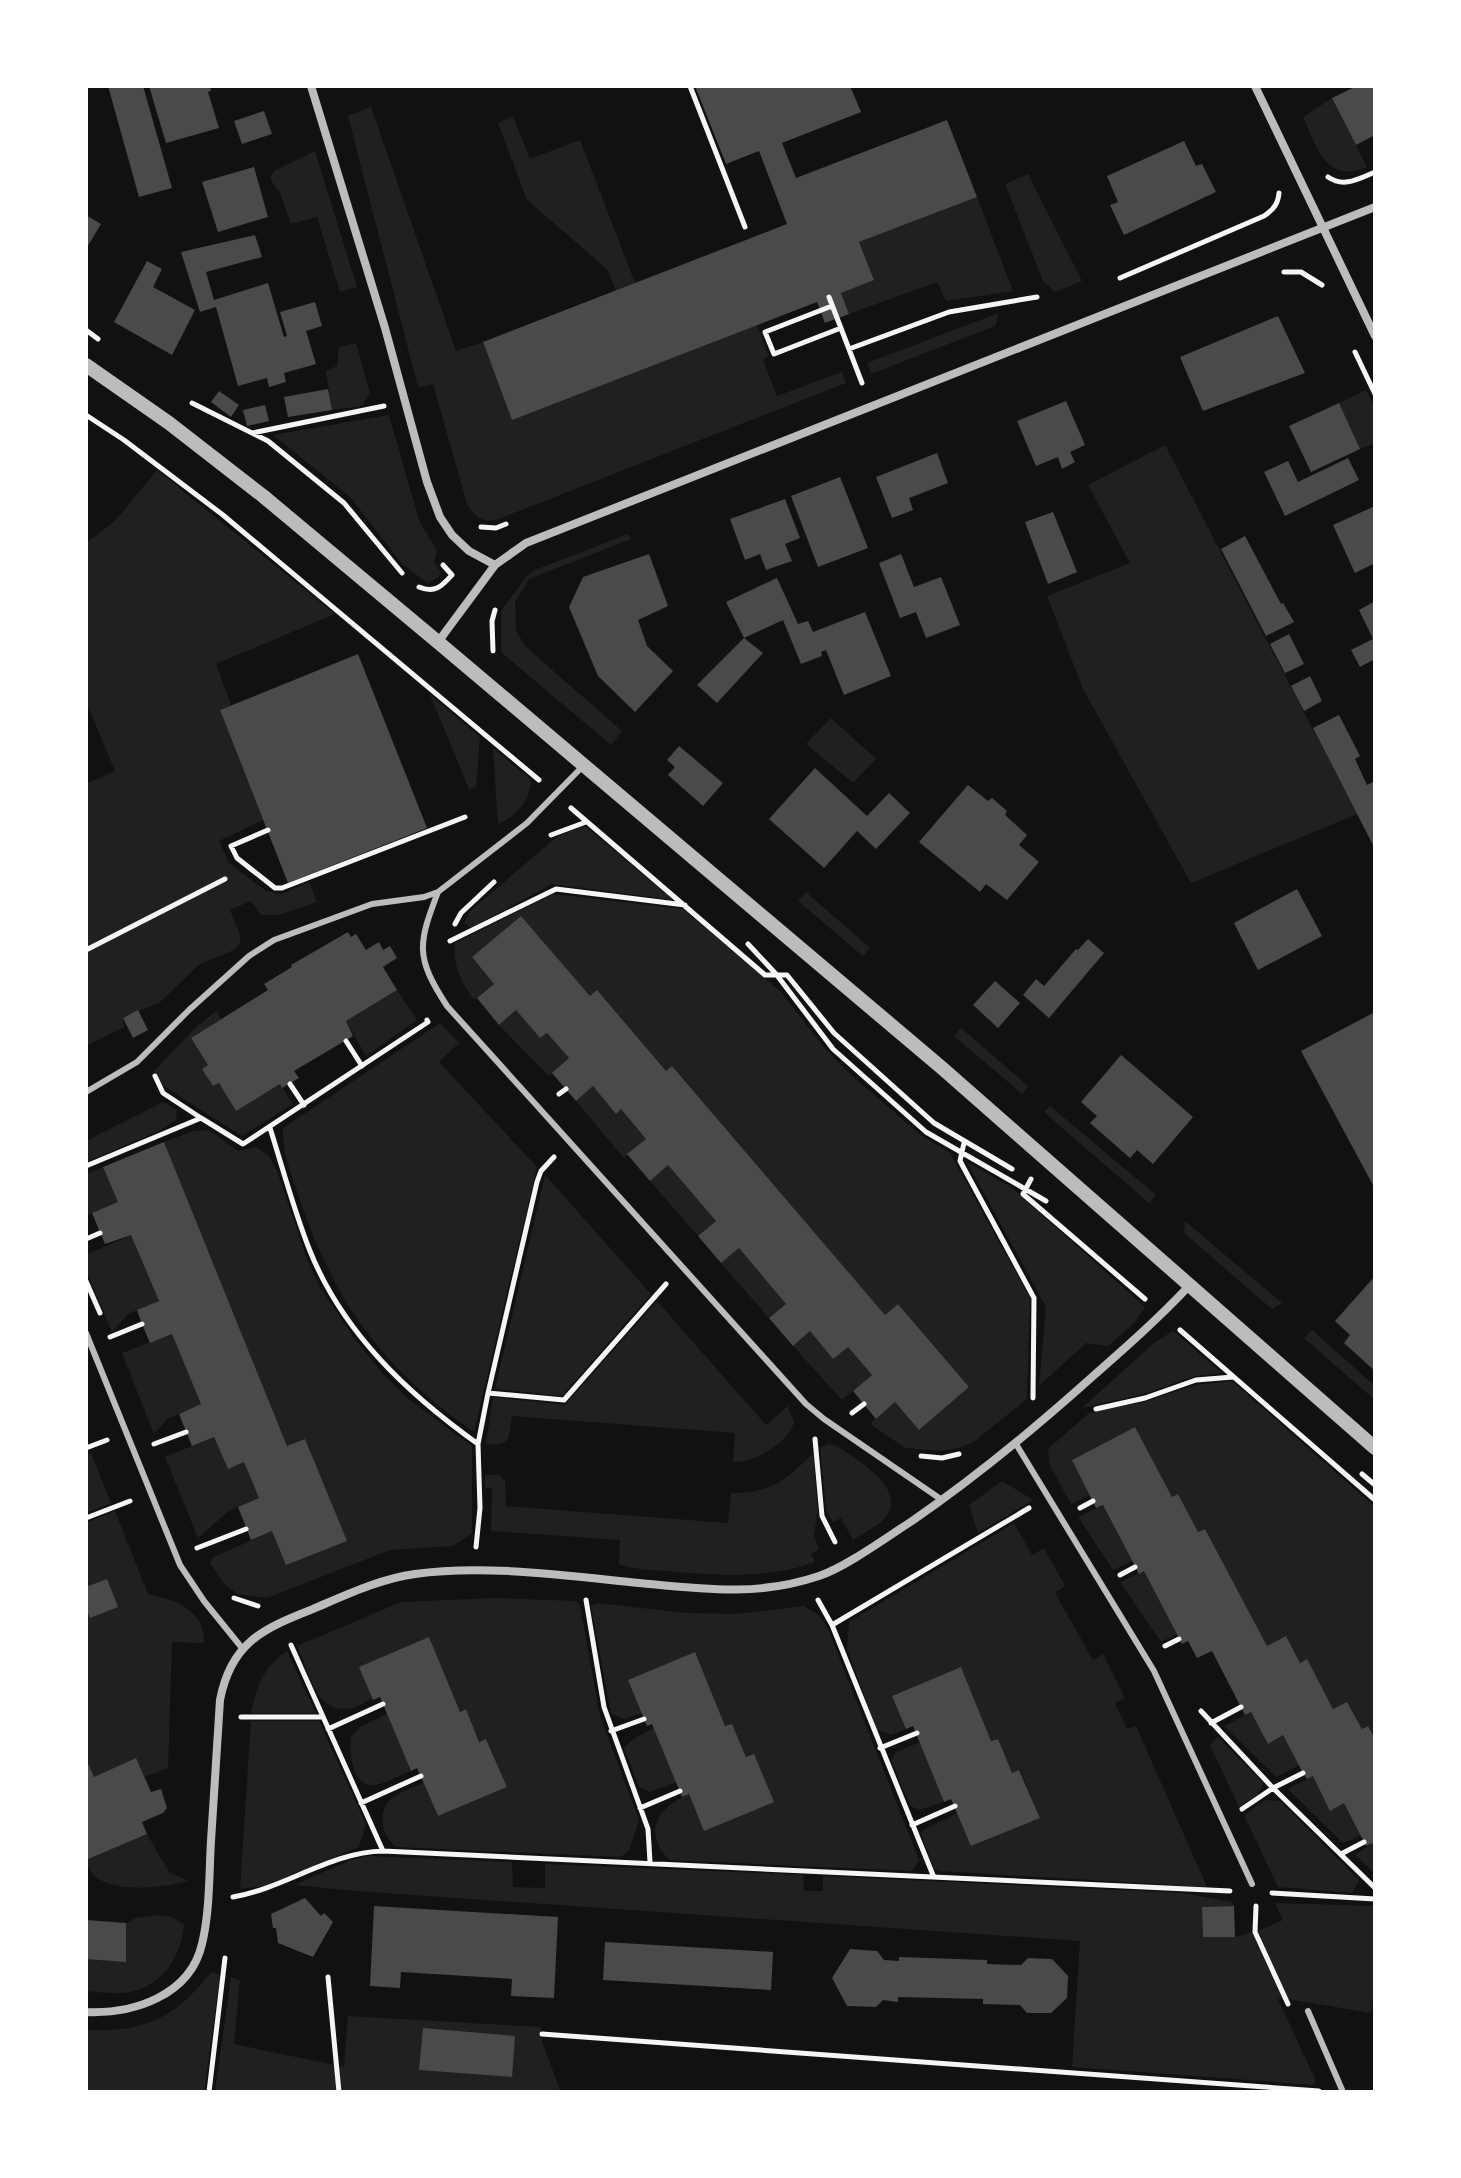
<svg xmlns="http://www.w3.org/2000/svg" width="1461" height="2178" viewBox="0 0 1461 2178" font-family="'Golos Text',sans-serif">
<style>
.green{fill:#202020}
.building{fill:#4a4a4a}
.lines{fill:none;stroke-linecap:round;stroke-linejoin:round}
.path{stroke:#f5f5f5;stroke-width:5}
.service{stroke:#bcbcbc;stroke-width:6}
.minor{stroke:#bcbcbc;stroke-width:8}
.tertiary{stroke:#bcbcbc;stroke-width:14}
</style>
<rect width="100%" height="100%" fill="#111"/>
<!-- green -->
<path class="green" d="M 1332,98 L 1367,167 C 1325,184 1318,149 1303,117 Z
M 371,107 L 456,351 L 483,342 L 512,419 L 757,325 L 769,356 L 763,360 L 777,396 L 842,372 L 846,383 L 496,520 C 482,523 474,516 467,504 L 433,384 L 418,387 L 348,116 Z
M 513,116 L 530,159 L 580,140 L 635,283 L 616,291 L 607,269 L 527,200 L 498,123 Z
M 315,151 L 357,287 L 340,292 L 317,217 L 291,224 L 280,193 L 270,179 L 274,171 Z
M 1028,174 L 1082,281 L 1055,292 L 1043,281 L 1005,184 Z
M 977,197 L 1013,291 L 946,301 L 937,282 L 849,314 L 841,293 L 874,279 L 859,242 Z
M 999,313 L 995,326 L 871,374 L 867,363 Z
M 356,343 L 370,392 L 362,406 L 332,410 L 326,371 L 337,366 L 339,347 Z
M 1366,390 L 1375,408 L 1375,443 L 1360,449 L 1339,403 Z
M 389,415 L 420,523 L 437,550 L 434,562 L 441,572 L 439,577 L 428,583 L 403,565 L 350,497 L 273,435 Z
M 1165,445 L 1357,814 L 1191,883 L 1083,689 L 1047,596 L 1130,563 L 1088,485 Z
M 157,470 L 335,614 L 216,664 L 231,705 L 220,710 L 263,820 L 219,841 L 229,863 L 266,891 L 281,894 L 309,882 L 317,902 L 279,915 L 261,915 L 251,901 L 230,910 L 240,935 L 240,943 L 234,950 L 200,964 L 159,1003 L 123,1017 L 124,1027 L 86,1046 L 86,784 L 115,771 L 86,702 L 86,543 L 115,521 Z
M 628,534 L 631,539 L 529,579 L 515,602 L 516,631 L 526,647 L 622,731 L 611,745 L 501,652 L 501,611 L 527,576 L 535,570 Z
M 430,695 L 480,737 L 476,787 L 469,789 Z
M 831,718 L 876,759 L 853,783 L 806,744 Z
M 493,748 L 531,780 C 530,801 517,816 498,824 Z
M 585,826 L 673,900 L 552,884 L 471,928 L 464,923 L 470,911 L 558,836 Z
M 806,892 L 870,948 L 863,956 L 798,901 Z
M 553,894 L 683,909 L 781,992 L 823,1046 L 850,1074 L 922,1136 L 950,1153 L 1030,1298 L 1027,1399 L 972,1443 L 958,1448 L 941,1451 L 905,1448 L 870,1424 L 895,1402 L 919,1430 L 969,1387 L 898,1304 L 885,1315 L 672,1066 L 666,1071 L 597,991 L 590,996 L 521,916 L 472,957 L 494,984 L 474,1000 C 462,982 452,966 455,943 Z
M 397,990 L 417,1020 L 366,1056 L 346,1021 Z
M 516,1010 L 540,1038 L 547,1033 L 569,1058 L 549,1076 L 499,1025 Z
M 216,1011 L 221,1019 L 191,1038 L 208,1065 L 202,1069 L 213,1086 L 219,1083 L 236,1110 L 280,1084 L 293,1104 L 242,1136 L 162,1085 L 154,1071 L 194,1029 Z
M 440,1023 L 459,1043 L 439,1062 L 537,1167 L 474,1432 C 385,1371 334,1302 300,1200 C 292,1176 282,1153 283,1128 Z
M 961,1028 L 1028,1086 L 1022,1094 L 954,1036 Z
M 593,1086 L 616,1113 L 621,1109 L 646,1139 L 624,1158 L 576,1101 Z
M 163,1102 L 177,1110 L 176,1120 L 159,1131 L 86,1162 L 86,1141 Z
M 1050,1106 L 1156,1195 L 1149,1203 L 1044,1112 Z
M 209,1130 L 238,1151 L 256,1147 L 269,1156 L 277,1171 L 307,1259 L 320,1287 L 354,1338 L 383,1374 L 407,1398 L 472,1446 L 472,1533 L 453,1546 L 390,1550 L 267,1598 L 238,1594 L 225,1585 L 210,1563 L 214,1557 L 272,1531 L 305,1439 L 287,1446 L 164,1142 L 193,1131 Z
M 967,1162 L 1011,1187 L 1145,1307 L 1135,1322 L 1108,1346 L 1086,1343 L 1039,1386 L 1046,1307 Z
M 668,1165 L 716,1221 L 698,1236 L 650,1181 Z
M 103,1167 L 118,1202 L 86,1216 L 86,1174 Z
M 545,1175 L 651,1294 L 562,1396 L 495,1389 Z
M 1185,1221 L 1282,1303 L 1272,1309 L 1184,1233 Z
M 131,1235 L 159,1301 L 128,1314 L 112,1332 L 86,1270 L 86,1255 Z
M 739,1248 L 786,1304 L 769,1318 L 721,1263 Z
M 657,1301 L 766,1425 L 788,1406 L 794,1422 C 789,1443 754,1463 733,1462 L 735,1433 L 512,1416 C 508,1436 513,1447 486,1444 L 493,1397 L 565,1405 Z
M 1312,1330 L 1375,1386 L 1375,1400 L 1304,1338 Z
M 810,1331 L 833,1359 L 848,1347 L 872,1375 L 842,1400 L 793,1346 Z
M 1173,1331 L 1222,1373 L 1195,1376 L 1147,1393 L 1082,1408 L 1154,1343 Z
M 172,1334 L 201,1404 L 167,1419 L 154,1434 L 122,1353 Z
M 1232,1381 L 1375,1507 L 1375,1739 L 1368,1726 L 1362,1729 L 1347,1702 L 1333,1709 L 1307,1660 L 1300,1663 L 1286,1637 L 1267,1646 L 1205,1529 L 1198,1532 L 1178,1494 L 1172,1497 L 1135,1427 L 1072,1460 L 1090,1495 L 1071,1504 L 1050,1466 L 1048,1449 L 1089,1413 L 1143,1402 L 1196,1385 Z
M 214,1437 L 228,1468 L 244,1462 L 259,1498 L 230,1510 L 198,1538 L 165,1457 Z
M 829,1444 L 837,1446 C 856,1460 909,1488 885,1518 C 877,1527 863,1533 853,1540 L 841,1518 L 833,1522 L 826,1510 L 820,1448 Z
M 91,1453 L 111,1503 L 86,1513 L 86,1455 Z
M 813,1453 L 818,1508 L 814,1536 L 819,1549 L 811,1554 L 815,1562 C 768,1579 717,1576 668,1571 C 652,1570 634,1570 619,1564 L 620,1540 L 491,1531 L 492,1488 L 485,1488 L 485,1475 L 499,1475 L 505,1481 L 506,1506 L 728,1523 L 731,1493 C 769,1494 787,1480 813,1453 Z
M 1002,1481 L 1033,1500 L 978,1533 L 969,1505 Z
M 1103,1505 L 1132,1561 L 1113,1570 L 1078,1517 Z
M 115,1511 L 148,1594 C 175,1600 205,1609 204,1643 L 172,1642 L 168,1768 L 145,1777 L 136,1759 L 94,1777 L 86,1759 L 86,1523 Z
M 1014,1523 L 1032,1555 L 1044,1548 L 1065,1586 L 1055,1593 L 1093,1660 L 1103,1654 L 1125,1698 L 1115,1703 L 1127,1729 L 1136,1726 L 1207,1887 L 941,1871 L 934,1869 L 921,1833 L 925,1829 L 958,1813 L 972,1846 L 1040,1817 L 1020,1770 L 1012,1773 L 998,1739 L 991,1741 L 961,1667 L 892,1696 L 906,1729 L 891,1735 L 877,1730 L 847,1649 L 849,1622 Z
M 1144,1571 L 1177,1634 L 1161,1642 L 1120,1582 Z
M 494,1598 L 576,1601 L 580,1606 L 600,1716 L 639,1820 L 629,1851 L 620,1857 L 396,1847 C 383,1837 377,1815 389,1801 C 397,1792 413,1788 423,1783 L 438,1816 L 507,1787 L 487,1739 L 479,1742 L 466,1709 L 460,1712 L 429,1638 C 408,1661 357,1737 321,1698 C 312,1688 303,1659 297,1646 L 401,1602 Z
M 598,1603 L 685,1613 L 736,1614 L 804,1606 L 820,1616 L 828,1629 L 919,1860 L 912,1871 L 669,1860 C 643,1831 656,1809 689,1794 L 704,1831 L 754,1754 L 746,1757 L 732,1724 L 725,1726 L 695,1652 L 629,1680 L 642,1713 L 624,1719 L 611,1714 L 591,1606 Z
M 287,1651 L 316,1713 L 251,1713 C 256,1687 264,1666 287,1651 Z
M 1251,1712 L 1268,1743 L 1283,1735 L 1299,1765 L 1276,1777 L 1224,1726 Z
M 387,1714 L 411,1771 C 400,1775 386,1784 374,1785 C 352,1787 349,1752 351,1737 L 360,1727 Z
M 251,1721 L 319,1721 L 366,1824 L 359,1847 L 264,1886 L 240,1889 Z
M 654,1728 L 677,1782 L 650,1792 L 639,1787 L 624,1748 L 633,1739 Z
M 1218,1737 L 1263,1783 L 1258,1794 L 1239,1807 L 1210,1745 Z
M 920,1742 L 944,1802 L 920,1810 L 910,1806 L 891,1760 L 896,1752 Z
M 1313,1776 L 1330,1810 L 1344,1803 L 1361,1835 L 1343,1843 L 1288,1789 Z
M 1265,1800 L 1280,1801 L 1359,1880 L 1352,1893 L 1278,1887 L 1244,1815 Z
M 147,1834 L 169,1872 L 188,1881 C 162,1888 93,1898 86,1860 Z
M 1372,1843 L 1375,1848 L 1375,1874 L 1355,1855 Z
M 368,1856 L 512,1862 L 513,1887 L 545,1888 L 545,1864 L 803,1875 L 804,1891 L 823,1891 L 823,1876 L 1182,1893 L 1232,1902 L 1234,1906 L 1202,1907 L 1203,1937 L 1235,1937 L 1252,1932 L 1282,1998 L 1278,1999 L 1315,2079 L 1315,2085 L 1072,2067 L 1080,1941 L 356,1891 L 294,1885 L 351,1860 Z
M 1275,1903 L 1375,1906 L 1375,1985 L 1371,2013 L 1288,1999 L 1258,1931 L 1283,1920 Z
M 158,1915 L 171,1917 L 184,1924 C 182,1957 160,1990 124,1993 C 112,1994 98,1992 86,1991 L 86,1959 L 125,1961 L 126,1923 L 136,1918 Z
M 211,1972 L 220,1975 L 204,2092 L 86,2092 L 86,2030 C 143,2033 176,2018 211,1972 Z
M 231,1977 L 240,1980 L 234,2044 L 344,2067 L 348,2016 L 541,2027 L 542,2042 L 561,2092 L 215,2092 Z"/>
<!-- building -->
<path class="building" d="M 108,86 L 143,86 L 172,188 L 139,197 Z
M 149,86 L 210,86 L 211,91 L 208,92 L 219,128 L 166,143 Z
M 695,86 L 850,86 L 861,112 L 782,143 L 796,178 L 947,120 L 977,197 L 859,242 L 874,280 L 841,293 L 849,314 L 825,323 L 817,302 L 512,420 L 483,342 L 787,224 L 759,151 L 726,164 Z
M 1357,86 L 1375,86 L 1375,135 L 1356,145 L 1332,98 Z
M 264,111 L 272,134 L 242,144 L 234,121 Z
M 1184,141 L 1196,166 L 1202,164 L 1216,192 L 1124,235 L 1110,205 L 1118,202 L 1107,176 Z
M 254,167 L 268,217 L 218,232 L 202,182 Z
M 86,215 L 101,224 L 86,249 Z
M 255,235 L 262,257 L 206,272 L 214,300 L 268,283 L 284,337 L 287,336 L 280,312 L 315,302 L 322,326 L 306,331 L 316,364 L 284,373 L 286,382 L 269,387 L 267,378 L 238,386 L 216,307 L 200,312 L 181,252 Z
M 147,261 L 162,269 L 153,287 L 195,310 L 172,355 L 114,322 Z
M 1278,316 L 1305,373 L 1203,411 L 1180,357 Z
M 328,389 L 332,410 L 288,417 L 284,397 Z
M 219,391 L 239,405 L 231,417 L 211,402 Z
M 1066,401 L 1085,445 L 1070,452 L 1075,462 L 1062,469 L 1058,457 L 1036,466 L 1017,421 Z
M 1339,403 L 1360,449 L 1311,472 L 1289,426 Z
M 265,405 L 269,421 L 247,426 L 243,410 Z
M 937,453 L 948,483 L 909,498 L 913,510 L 892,518 L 876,477 Z
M 1348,458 L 1359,480 L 1285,516 L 1264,472 L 1288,461 L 1298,482 Z
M 840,477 L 868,548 L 818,567 L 791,496 Z
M 785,499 L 800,538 L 785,544 L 792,561 L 766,570 L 760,554 L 745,560 L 730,519 Z
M 1375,506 L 1375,563 L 1355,573 L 1333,525 Z
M 1053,512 L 1077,572 L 1048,584 L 1025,522 Z
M 1245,536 L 1281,604 L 1283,603 L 1294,622 L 1266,636 L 1221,549 Z
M 649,554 L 668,606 L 638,620 L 647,646 L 673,671 L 635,712 L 598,676 L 569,607 L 583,577 Z
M 901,554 L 914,587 L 941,577 L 960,625 L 926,638 L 916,612 L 900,618 L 879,563 Z
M 777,578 L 798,624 L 808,621 L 813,632 L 865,612 L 891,676 L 844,695 L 826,650 L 821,652 L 822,656 L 801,664 L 783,620 L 744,638 L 763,653 L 717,703 L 697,685 L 744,638 L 726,602 Z
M 1375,601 L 1375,659 L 1360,667 L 1351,650 L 1373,639 L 1359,610 Z
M 1289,634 L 1304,664 L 1285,673 L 1270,644 Z
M 358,654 L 427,828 L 288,883 L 220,710 Z
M 1310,676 L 1322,701 L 1304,711 L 1291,686 Z
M 1339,715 L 1360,756 L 1355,759 L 1367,785 L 1375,781 L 1375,849 L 1313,728 Z
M 679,746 L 723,783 L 703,806 L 668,775 L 675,767 L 667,760 Z
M 815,768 L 867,816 L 889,793 L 910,813 L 876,849 L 857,831 L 824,868 L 769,819 Z
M 968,785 L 988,801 L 992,798 L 1007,811 L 1005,815 L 1027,835 L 1019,845 L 1039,862 L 1007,900 L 986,884 L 980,892 L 919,842 Z
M 1297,889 L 1322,936 L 1258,970 L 1234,923 Z
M 521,916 L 590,996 L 597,990 L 666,1071 L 672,1066 L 885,1315 L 898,1304 L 969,1387 L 919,1430 L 895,1402 L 876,1419 L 853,1391 L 872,1375 L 848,1347 L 833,1359 L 810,1331 L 793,1346 L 769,1318 L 786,1304 L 739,1248 L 721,1263 L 698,1236 L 716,1221 L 668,1165 L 650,1181 L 627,1154 L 646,1139 L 621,1109 L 616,1114 L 593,1086 L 576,1101 L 552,1073 L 569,1058 L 547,1033 L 540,1038 L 516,1010 L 499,1025 L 477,998 L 494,984 L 472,957 Z
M 348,932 L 351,937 L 356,934 L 366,950 L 379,942 L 383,950 L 390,946 L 397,958 L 383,967 L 397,990 L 346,1021 L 353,1036 L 294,1071 L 299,1078 L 282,1088 L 280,1084 L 236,1111 L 219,1083 L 213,1086 L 202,1069 L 208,1065 L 191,1038 L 268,990 L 264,984 L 292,967 L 291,965 Z
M 1088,939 L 1104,953 L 1049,1018 L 1023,995 L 1036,979 L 1044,986 L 1076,949 L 1078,950 Z
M 995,981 L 1020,1003 L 998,1028 L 973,1005 Z
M 138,1010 L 148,1030 L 133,1038 L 123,1018 Z
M 1375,1012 L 1375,1189 L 1301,1051 Z
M 1121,1055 L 1193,1117 L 1153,1164 L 1137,1150 L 1130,1158 L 1090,1123 L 1097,1116 L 1081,1102 Z
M 164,1142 L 287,1446 L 305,1439 L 347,1541 L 286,1565 L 272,1531 L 251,1540 L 238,1507 L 259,1498 L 244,1462 L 228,1469 L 214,1437 L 192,1446 L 179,1414 L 201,1404 L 172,1334 L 150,1343 L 142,1324 L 137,1310 L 159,1301 L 131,1235 L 105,1244 L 92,1213 L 118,1202 L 103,1167 Z
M 1375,1276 L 1375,1371 L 1344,1343 L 1350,1335 L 1335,1321 Z
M 1135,1427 L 1172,1497 L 1178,1494 L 1198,1532 L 1205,1529 L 1267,1646 L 1286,1636 L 1300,1663 L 1307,1659 L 1333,1709 L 1347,1702 L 1362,1729 L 1368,1726 L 1375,1739 L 1375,1848 L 1372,1843 L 1366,1846 L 1344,1803 L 1330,1811 L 1313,1776 L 1307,1779 L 1303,1773 L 1283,1735 L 1268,1744 L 1251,1712 L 1245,1715 L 1212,1651 L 1197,1658 L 1188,1641 L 1182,1644 L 1144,1571 L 1139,1574 L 1103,1505 L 1096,1508 L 1072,1460 Z
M 107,1579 L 118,1607 L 90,1618 L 86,1608 L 86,1587 Z
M 429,1637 L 460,1712 L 466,1709 L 479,1742 L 486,1739 L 507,1787 L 438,1816 L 417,1768 L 411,1771 L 380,1697 L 373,1700 L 359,1667 Z
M 695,1652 L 725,1726 L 732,1724 L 746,1757 L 754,1754 L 774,1802 L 704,1831 L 689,1794 L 682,1797 L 652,1724 L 647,1726 L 628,1680 Z
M 961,1667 L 991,1741 L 998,1739 L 1012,1773 L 1019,1770 L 1040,1818 L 971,1846 L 951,1799 L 944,1802 L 913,1726 L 906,1729 L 892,1696 Z
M 136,1758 L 151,1792 L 161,1789 L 167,1808 L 163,1813 L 142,1822 L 147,1834 L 86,1860 L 86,1759 L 94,1777 Z
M 305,1898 L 321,1916 L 324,1913 L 333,1922 L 313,1957 L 278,1943 L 276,1928 L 273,1928 L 271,1914 Z
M 374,1906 L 558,1917 L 554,1998 L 511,1996 L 512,1979 L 401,1972 L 400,1988 L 370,1986 Z
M 1234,1906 L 1235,1937 L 1203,1937 L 1202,1907 Z
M 86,1920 L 126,1923 L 126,1962 L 86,1959 Z
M 605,1942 L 773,1952 L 771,1990 L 603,1980 Z
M 850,1949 L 877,1951 L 884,1960 L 899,1961 L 899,1957 L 987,1960 L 987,1964 L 1021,1965 L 1028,1958 L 1052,1959 L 1068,1976 L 1067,1998 L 1051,2013 L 1027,2013 L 1020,2005 L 983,2004 L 983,1999 L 898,1997 L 898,2002 L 883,2000 L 876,2007 L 847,2006 L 832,1978 Z
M 423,2028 L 515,2036 L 512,2077 L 419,2070 Z"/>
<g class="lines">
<!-- path -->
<path class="path" d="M 690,86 L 745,227
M 1328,177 C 1344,188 1358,179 1375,172
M 1284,272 L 1301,272 L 1322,285
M 1120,278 L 1264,216 C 1274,209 1278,204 1279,193
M 829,297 L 862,383
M 832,306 L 765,332 L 774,354 L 841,328
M 86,330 L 98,339
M 849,349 L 949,312 L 1037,297
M 1355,352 L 1375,394
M 192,403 L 268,441 L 344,503 L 402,573
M 86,415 L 124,440 L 223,515 L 539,780
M 252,433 L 384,406
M 481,527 L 496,528 L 506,524
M 419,587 C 435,594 442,586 452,575 L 443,565
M 493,651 L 492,621 L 495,610
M 571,808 L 765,975 L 787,975 L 834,1033 L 934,1123 L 1012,1169
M 268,830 L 231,846 L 237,858 L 275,888 L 282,888 L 465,817
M 551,835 L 586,822
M 455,924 L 461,913 L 494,882
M 450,941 L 556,889 L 685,905
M 748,944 L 776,974 L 833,1049 L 926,1132 L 1046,1201
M 86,950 L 225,879
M 346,1041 L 362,1066
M 155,1076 L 163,1093 L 201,1118
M 290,1084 L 304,1105
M 559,1094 L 566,1089
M 270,1128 C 283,1169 294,1211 310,1251 C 343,1333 408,1394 478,1444
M 964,1143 L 960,1161 L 1034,1298 L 1033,1398
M 86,1166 L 201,1118 L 243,1144 L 428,1022 L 427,1020
M 1031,1179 L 1023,1194 L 1145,1299
M 86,1239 L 100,1233
M 86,1281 L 100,1313
M 1180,1330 L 1375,1500
M 110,1337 L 142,1324
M 488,1393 L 564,1400 L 666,1284
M 1096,1409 L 1145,1398 L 1196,1380 L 1233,1377
M 852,1413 L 864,1404
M 815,1439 L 822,1516 L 835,1542
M 154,1444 L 186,1432
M 86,1448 L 107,1440
M 921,1456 L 942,1458 L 959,1454
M 1362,1474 L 1375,1485
M 1080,1508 L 1093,1501
M 86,1518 L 130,1501
M 476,1547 L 480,1508 L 478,1444 L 488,1393 L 537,1182 L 541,1171 L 554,1157
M 197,1548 L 246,1529
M 1120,1575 L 1135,1567
M 234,1598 L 258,1606
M 586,1600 L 604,1707 L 648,1829 L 650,1862
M 818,1600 L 832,1625 L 1029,1508
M 832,1625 L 933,1875
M 291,1645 L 383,1851
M 1165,1646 L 1179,1639
M 1201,1711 L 1273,1788 L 1375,1888
M 241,1717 L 323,1717
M 1211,1723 L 1241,1707
M 328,1729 L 383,1704
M 611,1731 L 644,1719
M 880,1748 L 917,1733
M 361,1803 L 421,1776
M 640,1808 L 680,1791
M 1242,1809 L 1273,1788 L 1303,1773
M 912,1825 L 955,1806
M 1341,1854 L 1364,1842
M 1272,1893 L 1375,1899
M 233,1897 C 285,1888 331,1852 383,1851 L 1230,1891
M 1256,1906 L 1255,1932 L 1288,2004
M 328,1977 L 339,2092
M 542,2034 L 1319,2091
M 209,2092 L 225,1958"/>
<!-- service -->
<path class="service" d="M 438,892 C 418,944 415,957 447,1006 L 806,1404 L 824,1419 L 942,1500
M 86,1092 L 137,1062 L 189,1010 L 249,956 L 274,940 L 372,904 L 424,897 L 438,892 L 527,823 L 583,766
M 86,1333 L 180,1565 L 204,1601 L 242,1648
M 1016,1444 L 1154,1671 L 1252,1884
M 1308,2011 L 1343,2092"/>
<!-- minor -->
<path class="minor" d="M 311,86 L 385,328 L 427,482 L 440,517 L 452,535 L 469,551 L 495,565
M 1255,86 L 1375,336
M 438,642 L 495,565 L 526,543 L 1375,207
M 86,2012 C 133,2014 190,1996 202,1944 C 210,1911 209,1874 211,1841 C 214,1794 217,1747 220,1700 C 231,1643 262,1629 313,1609 C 346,1595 379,1579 415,1574 C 484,1564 570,1576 639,1583 C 702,1589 757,1597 819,1576 C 846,1567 887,1537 912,1521 C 976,1477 1034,1429 1092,1377 C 1125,1348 1158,1319 1189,1286"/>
<!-- tertiary -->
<path class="tertiary" d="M 86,365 L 169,423 L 263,496 L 438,642 L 942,1068 L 1375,1448"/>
</g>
<!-- border -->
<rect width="1461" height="2178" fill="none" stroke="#ffffff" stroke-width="176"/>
</svg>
